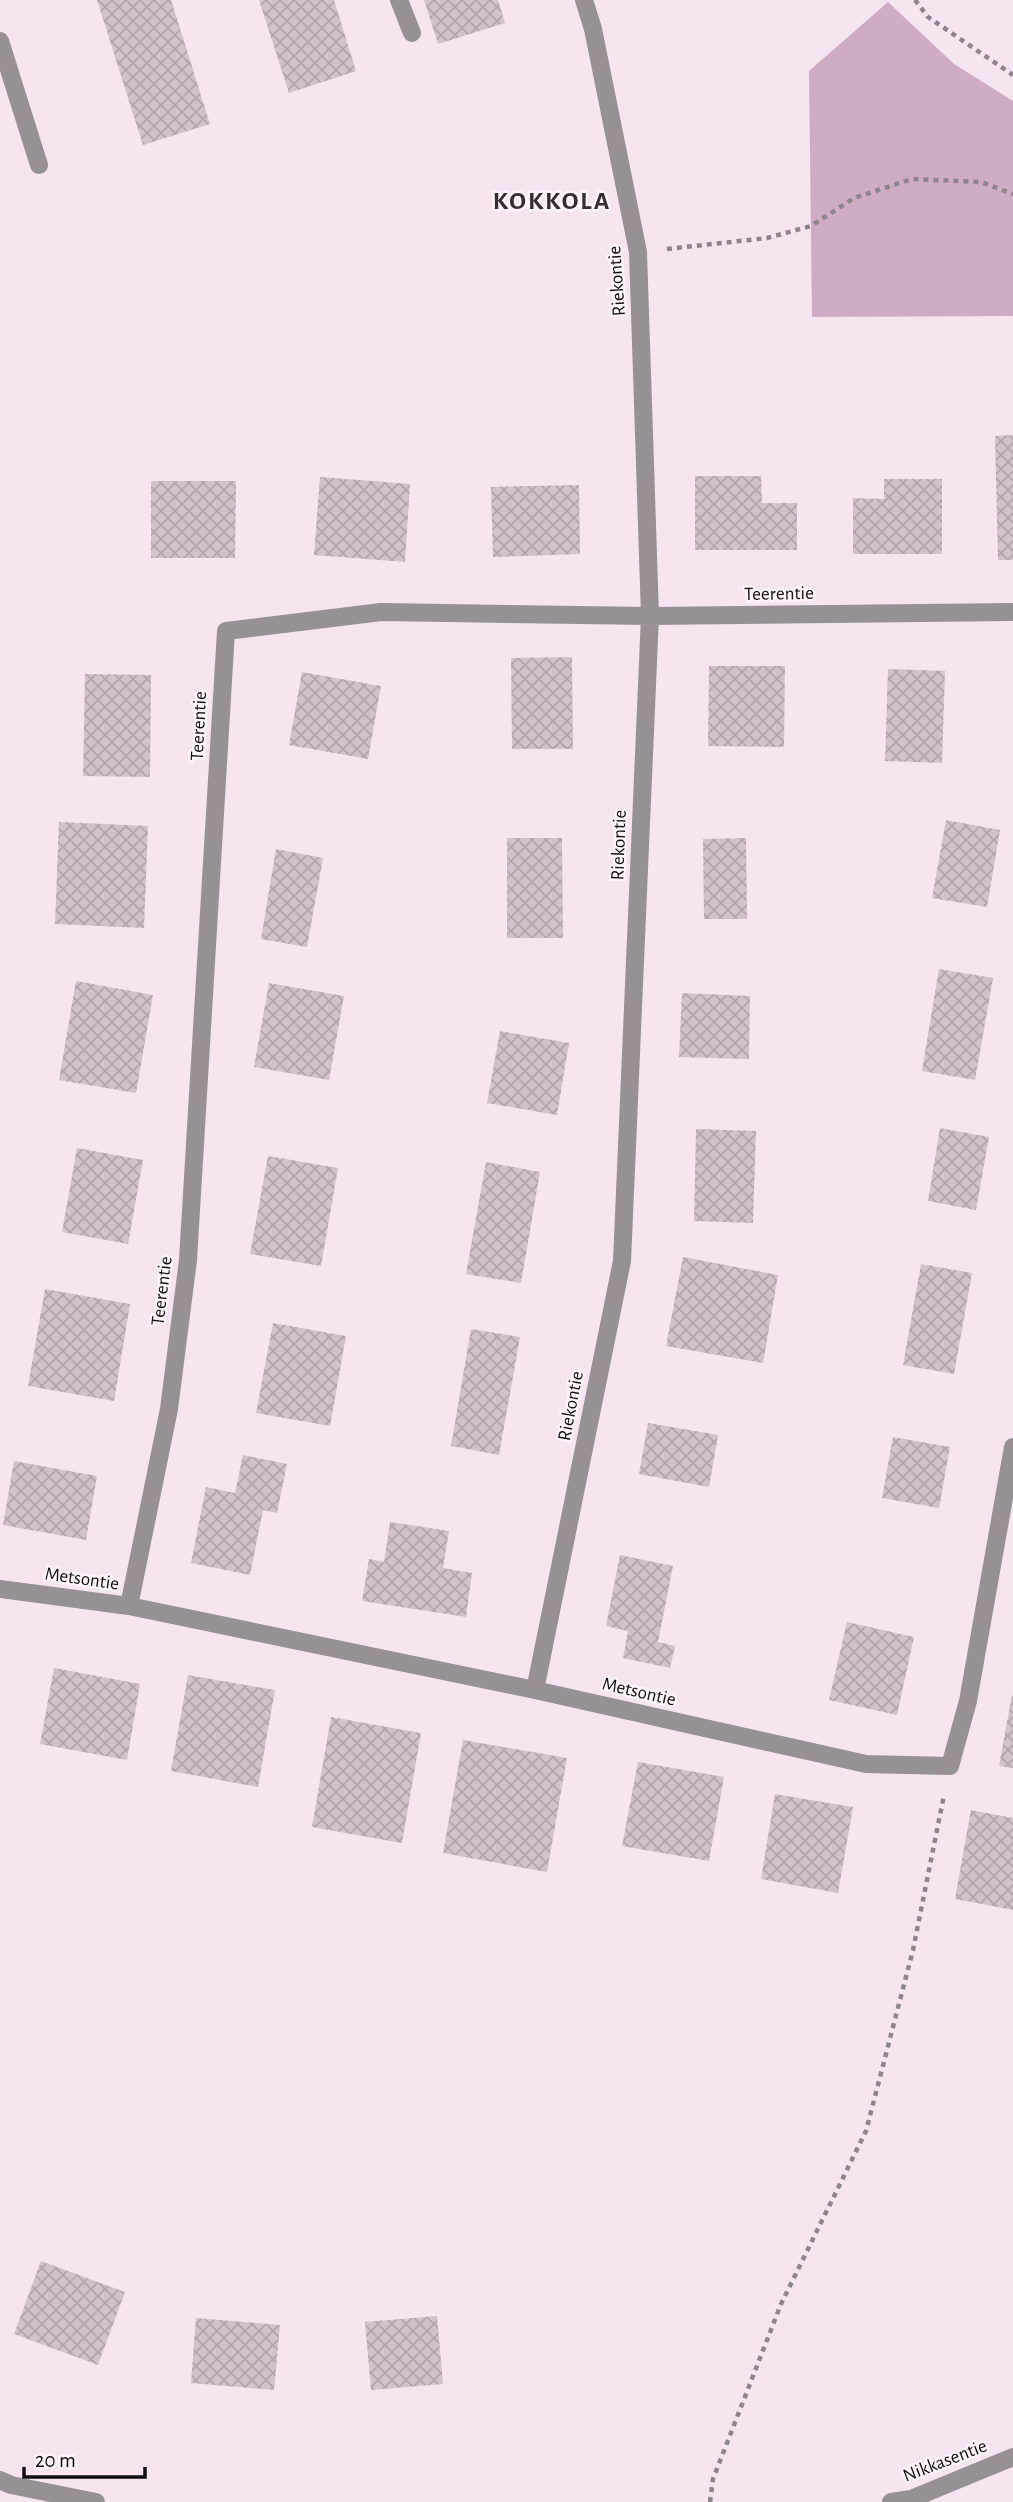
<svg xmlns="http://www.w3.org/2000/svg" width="1013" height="2502" viewBox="0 0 1013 2502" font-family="'Alegreya Sans',sans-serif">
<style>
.green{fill:#ceacc3}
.building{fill:url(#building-cross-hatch)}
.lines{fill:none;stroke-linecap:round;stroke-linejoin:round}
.path{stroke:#90848c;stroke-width:4.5;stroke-dasharray:5 5;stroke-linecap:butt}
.lane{stroke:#979095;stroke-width:18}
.street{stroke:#979095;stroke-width:18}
.labels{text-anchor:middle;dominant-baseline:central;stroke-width:5;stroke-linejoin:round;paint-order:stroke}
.street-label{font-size:19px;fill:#120d11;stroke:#fff5fb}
.district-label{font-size:26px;font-weight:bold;letter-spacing:2px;fill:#372b34;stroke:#fff5fb}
</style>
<defs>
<pattern id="building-cross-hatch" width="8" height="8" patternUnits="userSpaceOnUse" patternTransform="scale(1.75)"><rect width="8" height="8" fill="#d1c1cc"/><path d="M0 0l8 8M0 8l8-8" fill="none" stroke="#b2a5ae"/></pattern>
</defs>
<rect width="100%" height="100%" fill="#f6e5f0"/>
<!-- green -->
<path class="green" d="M 888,2 L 954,64 L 1013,101 L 1013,316 L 812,317 L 809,71 Z"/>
<!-- building -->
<path class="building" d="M 97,0 L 171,0 L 210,124 L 143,145 Z
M 259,0 L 334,0 L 356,71 L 289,93 Z
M 424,0 L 498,0 L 505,23 L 438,44 Z
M 1013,435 L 1013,560 L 998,560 L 995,436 Z
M 695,476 L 761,476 L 762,503 L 797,503 L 797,550 L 695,550 Z
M 320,477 L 410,484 L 405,562 L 314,555 Z
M 884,479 L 942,479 L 942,554 L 853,554 L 853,498 L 884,499 Z
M 151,481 L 236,481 L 235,558 L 151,558 Z
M 579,485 L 580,554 L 493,557 L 491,487 Z
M 572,657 L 573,749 L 512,749 L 511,658 Z
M 709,666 L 785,666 L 784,747 L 708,746 Z
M 888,669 L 945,671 L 942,763 L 885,761 Z
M 302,672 L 381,686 L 368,759 L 289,745 Z
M 85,674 L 151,675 L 150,777 L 83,776 Z
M 946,820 L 1000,830 L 987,907 L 932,898 Z
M 59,822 L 148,826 L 144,928 L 55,924 Z
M 507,838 L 562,838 L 563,938 L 507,938 Z
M 746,838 L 747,919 L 704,919 L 703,839 Z
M 276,849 L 323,858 L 307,947 L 261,939 Z
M 939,969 L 993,978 L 975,1080 L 922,1071 Z
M 76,981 L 153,995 L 136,1093 L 59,1080 Z
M 269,983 L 344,996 L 329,1080 L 254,1067 Z
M 682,993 L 750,996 L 749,1059 L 679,1057 Z
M 500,1031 L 569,1043 L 557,1115 L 487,1103 Z
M 940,1128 L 989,1137 L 976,1210 L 928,1201 Z
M 696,1129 L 756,1131 L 753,1223 L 694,1221 Z
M 77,1148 L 143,1160 L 128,1244 L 62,1232 Z
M 268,1156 L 338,1168 L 321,1266 L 250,1254 Z
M 486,1162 L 540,1172 L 521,1283 L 466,1274 Z
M 683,1257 L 778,1275 L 763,1363 L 666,1346 Z
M 921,1264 L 972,1273 L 954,1374 L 903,1365 Z
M 45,1289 L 130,1304 L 114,1401 L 28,1386 Z
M 273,1323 L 346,1336 L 330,1426 L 256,1413 Z
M 471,1329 L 520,1337 L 499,1455 L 451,1446 Z
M 648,1423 L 718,1435 L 709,1487 L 639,1474 Z
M 893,1437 L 950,1447 L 939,1508 L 882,1498 Z
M 243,1455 L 287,1464 L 277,1513 L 263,1510 L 250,1575 L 191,1563 L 206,1487 L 235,1493 Z
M 14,1461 L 97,1476 L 86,1540 L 3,1525 Z
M 390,1522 L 449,1531 L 443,1568 L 472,1573 L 466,1617 L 362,1601 L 369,1559 L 384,1562 Z
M 620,1555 L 673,1566 L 658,1642 L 675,1646 L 670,1668 L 623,1658 L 628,1631 L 606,1626 Z
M 847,1622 L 914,1637 L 897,1715 L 829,1700 Z
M 54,1668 L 140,1684 L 127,1760 L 40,1744 Z
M 188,1675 L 275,1690 L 258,1787 L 171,1771 Z
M 1012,1695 L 1013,1696 L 1013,1768 L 999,1766 Z
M 331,1717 L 421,1733 L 402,1843 L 312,1827 Z
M 463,1740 L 567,1758 L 547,1872 L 443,1853 Z
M 638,1762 L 724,1777 L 709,1861 L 622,1846 Z
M 775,1794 L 853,1807 L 838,1893 L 761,1879 Z
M 971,1810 L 1013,1818 L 1013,1910 L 955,1899 Z
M 41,2261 L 125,2292 L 98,2365 L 14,2334 Z
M 437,2316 L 443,2384 L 371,2390 L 365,2322 Z
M 196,2318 L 280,2325 L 274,2390 L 191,2383 Z"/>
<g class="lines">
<!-- path -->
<path class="path" d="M 915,0 L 928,17 L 1013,75
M 667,249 L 767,238 L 811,226 L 854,198 L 912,179 L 981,182 L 1013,194
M 710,2502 L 713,2479 L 781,2304 L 866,2131 L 913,1950 L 944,1795"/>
<!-- lane -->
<path class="lane" d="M 399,0 L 412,33
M 0,41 L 39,165"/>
<!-- street -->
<path class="street" d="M 0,1589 L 129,1606 L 535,1690 L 866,1764 L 950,1766 L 968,1701 L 1013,1447
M 129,1606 L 169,1409 L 188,1260 L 226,631 L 381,612 L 650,616 L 1013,612
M 535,1690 L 622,1261 L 650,616 L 638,252 L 593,29 L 584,0
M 0,2480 L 11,2485 L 96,2502
M 891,2502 L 911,2499 L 1013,2457"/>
</g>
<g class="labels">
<!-- street labels -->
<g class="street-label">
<text transform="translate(617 281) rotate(-94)">Riekontie</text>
<text transform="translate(779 594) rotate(-1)">Teerentie</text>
<text transform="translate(199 726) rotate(-87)">Teerentie</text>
<text transform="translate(619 845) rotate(-88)">Riekontie</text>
<text transform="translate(162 1291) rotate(-83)">Teerentie</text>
<text transform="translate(571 1406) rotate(-79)">Riekontie</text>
<text transform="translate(82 1579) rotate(8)">Metsontie</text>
<text transform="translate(639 1692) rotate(13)">Metsontie</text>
<text transform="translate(945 2461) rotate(-21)">Nikkasentie</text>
</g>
<!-- district labels -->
<g class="district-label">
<text x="552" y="201">KOKKOLA</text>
</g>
</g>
<!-- scale -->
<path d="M24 2467v10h121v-10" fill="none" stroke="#120d11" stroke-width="3.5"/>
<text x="35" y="2467" font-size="21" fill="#120d11" stroke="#fff5fb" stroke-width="5" paint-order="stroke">20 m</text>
</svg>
